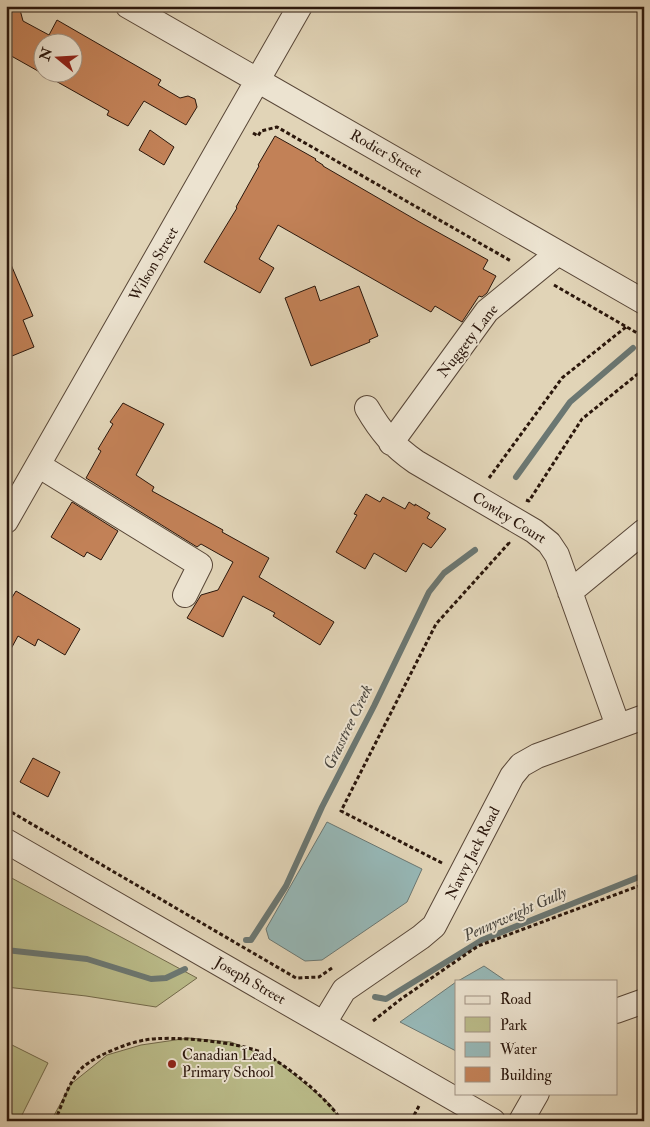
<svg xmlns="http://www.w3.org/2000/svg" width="650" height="1127" viewBox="0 0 650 1127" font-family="'IM FELL Double Pica',serif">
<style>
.green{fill:#babb89;stroke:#72694a}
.water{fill:#96b7b6;stroke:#6b7772}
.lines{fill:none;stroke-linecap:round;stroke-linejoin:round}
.stream{stroke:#6b7772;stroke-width:6}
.building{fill:#c28157;stroke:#2b170c;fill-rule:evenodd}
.minor-casing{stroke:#584637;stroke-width:26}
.path{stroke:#2b170c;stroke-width:3;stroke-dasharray:4 2.5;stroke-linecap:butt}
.minor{stroke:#ece3d0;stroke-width:24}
.poi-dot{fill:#8f2418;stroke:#ece3d0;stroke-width:2}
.labels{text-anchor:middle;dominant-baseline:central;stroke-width:4;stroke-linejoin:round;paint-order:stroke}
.street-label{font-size:15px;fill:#2b170c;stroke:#ece3d0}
.poi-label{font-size:15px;fill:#2b170c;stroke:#ece3d0;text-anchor:start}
.water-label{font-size:16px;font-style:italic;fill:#4b473f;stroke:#ece3d0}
</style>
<rect width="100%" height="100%" fill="#e1d4b7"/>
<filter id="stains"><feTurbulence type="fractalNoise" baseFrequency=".004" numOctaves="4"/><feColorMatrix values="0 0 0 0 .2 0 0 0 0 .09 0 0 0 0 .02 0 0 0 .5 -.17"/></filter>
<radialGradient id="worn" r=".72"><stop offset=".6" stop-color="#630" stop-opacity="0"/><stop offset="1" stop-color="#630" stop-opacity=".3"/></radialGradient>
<!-- green -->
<path class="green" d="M 6,875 L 197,978 L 156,1007 L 86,996 L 6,987 Z
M 189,1038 L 231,1042 L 277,1061 L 331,1105 L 340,1121 L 51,1121 L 71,1084 L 107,1055 L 141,1045 Z
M 6,1042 L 48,1063 L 19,1121 L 6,1121 Z"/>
<!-- water -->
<path class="water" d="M 327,822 L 422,869 L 407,902 L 322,960 L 305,961 L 269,939 L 266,929 Z
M 484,966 L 506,981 L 458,981 Z
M 456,982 L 456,1051 L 400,1022 Z"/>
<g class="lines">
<!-- stream -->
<path class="stream" d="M 516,477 L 570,402 L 633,348
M 246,940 L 251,940 L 286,886 L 322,807 L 374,706 L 429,592 L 444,573 L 475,550
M 6,950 L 87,959 L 151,979 L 166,978 L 185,969
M 375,997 L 386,999 L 482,940 L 644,875"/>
</g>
<!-- building -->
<path class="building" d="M 6,6 L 19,6 L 23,21 L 49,35 L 57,20 L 161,80 L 158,85 L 180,98 L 188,96 L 195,99 L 197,107 L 186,125 L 144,101 L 128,126 L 107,115 L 109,111 L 6,53 ZM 42,42 L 72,42 L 72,72 L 42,72 Z
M 150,130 L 174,147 L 164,165 L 139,150 Z
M 275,136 L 316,159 L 315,160 L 323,165 L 323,166 L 423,224 L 488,260 L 483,269 L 496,276 L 487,293 L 482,297 L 479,296 L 462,322 L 435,306 L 431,312 L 278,225 L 259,259 L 274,268 L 260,293 L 204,262 L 237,208 L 236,207 L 259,166 L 258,165 Z
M 6,253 L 33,316 L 23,320 L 34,347 L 12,356 L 6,343 Z
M 315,286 L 320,301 L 359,286 L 378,336 L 369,340 L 370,342 L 311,366 L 285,298 Z
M 123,403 L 164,424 L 136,475 L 154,487 L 152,491 L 223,530 L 222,532 L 269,558 L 259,577 L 334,622 L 320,645 L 273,616 L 275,613 L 243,596 L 223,637 L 187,618 L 201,595 L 218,590 L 233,562 L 201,544 L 197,547 L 86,478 L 101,451 L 98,449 L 113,424 L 110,422 Z
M 366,494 L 380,502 L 383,497 L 405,509 L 409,502 L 415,506 L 415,504 L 430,513 L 427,518 L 446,529 L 431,548 L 423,543 L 406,572 L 374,553 L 365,569 L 336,552 L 357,515 L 354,514 Z
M 72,502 L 118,531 L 101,560 L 87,552 L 84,557 L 51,537 Z
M 16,591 L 80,629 L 65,655 L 38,639 L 35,646 L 18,636 L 6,658 L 6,607 Z
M 33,758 L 60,772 L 48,797 L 20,782 Z"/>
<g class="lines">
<defs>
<path id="minor" d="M 128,6 L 644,302
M 367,408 C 381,432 393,446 416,462 L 534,531 L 549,543 L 557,555 L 618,726
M 391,443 L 487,311 L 558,253
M 38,465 L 200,565 L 185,595
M 6,521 L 300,6
M 570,592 L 644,531
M 6,841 L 493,1121
M 616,1011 L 644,1001
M 324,1023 L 344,990 L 421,937 L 434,926 L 512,776 L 521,765 L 537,756 L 644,717
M 521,1121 L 537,1093"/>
</defs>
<!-- minor casing -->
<use href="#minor" class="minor-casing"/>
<!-- path -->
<path class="path" d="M 253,133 L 258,136 L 261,131 L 277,127 L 511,261
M 554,285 L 644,337
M 489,478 L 562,378 L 626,327
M 526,500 L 529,501 L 582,419 L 644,369
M 6,809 L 296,978 L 319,977 L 332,968
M 442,863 L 341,811 L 436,624 L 509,543 L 507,542
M 373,1021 L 401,999 L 478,946 L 644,884
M 55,1121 C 62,1105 70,1078 83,1067 C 97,1055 127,1043 145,1040 C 170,1035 242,1042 265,1054 C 290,1068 326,1097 342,1121
M 411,1121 L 420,1104"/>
<!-- minor -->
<use href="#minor" class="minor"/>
</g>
<!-- markers -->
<circle class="poi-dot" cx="172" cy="1064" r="5"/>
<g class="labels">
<!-- street labels -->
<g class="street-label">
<text transform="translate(386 154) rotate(30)">Rodier Street</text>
<text transform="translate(154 264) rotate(-60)">Wilson Street</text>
<text transform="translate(468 341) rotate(-52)">Nuggety Lane</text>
<text transform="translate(509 518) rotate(32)">Cowley Court</text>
<text transform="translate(473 853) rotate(-63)">Navvy Jack Road</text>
<text transform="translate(250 981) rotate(30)">Joseph Street</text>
</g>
<!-- poi labels -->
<g class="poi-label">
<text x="182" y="1055">Canadian Lead<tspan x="182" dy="17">Primary School</tspan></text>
</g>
<!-- water labels -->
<g class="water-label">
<text transform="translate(348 727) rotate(-64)">Grasstree Creek</text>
<text transform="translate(515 914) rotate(-24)">Pennyweight Gully</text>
</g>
</g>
<!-- margin -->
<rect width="650" height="1127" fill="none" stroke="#e1d4b7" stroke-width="25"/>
<rect x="8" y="8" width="635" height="1112" fill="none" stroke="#2b170c" stroke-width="2.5"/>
<rect x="12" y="12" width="625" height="1102" fill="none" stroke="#2b170c"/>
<!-- legend -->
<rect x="455" y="980" width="162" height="115" fill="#ece3d0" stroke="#9f9182"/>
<rect x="465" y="996" width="25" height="8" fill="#ece3d0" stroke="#9f9182"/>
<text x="500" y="1004" font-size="15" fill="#2b170c">Road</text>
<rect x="465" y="1017" width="25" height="15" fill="#babb89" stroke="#9f9182"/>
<text x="500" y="1030" font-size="15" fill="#2b170c">Park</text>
<rect x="465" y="1042" width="25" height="15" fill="#96b7b6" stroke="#9f9182"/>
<text x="500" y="1054" font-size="15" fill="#2b170c">Water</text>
<rect x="465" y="1067" width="25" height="15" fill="#c28157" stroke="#9f9182"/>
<text x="500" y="1080" font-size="15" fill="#2b170c">Building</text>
<!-- north arrow -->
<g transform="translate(58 58) rotate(288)"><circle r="24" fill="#ece3d0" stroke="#9f9182"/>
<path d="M0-4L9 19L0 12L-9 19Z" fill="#8f2418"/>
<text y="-8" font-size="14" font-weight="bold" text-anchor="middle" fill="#2b170c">N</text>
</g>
<rect width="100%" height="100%" filter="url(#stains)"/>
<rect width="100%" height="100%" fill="url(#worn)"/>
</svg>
